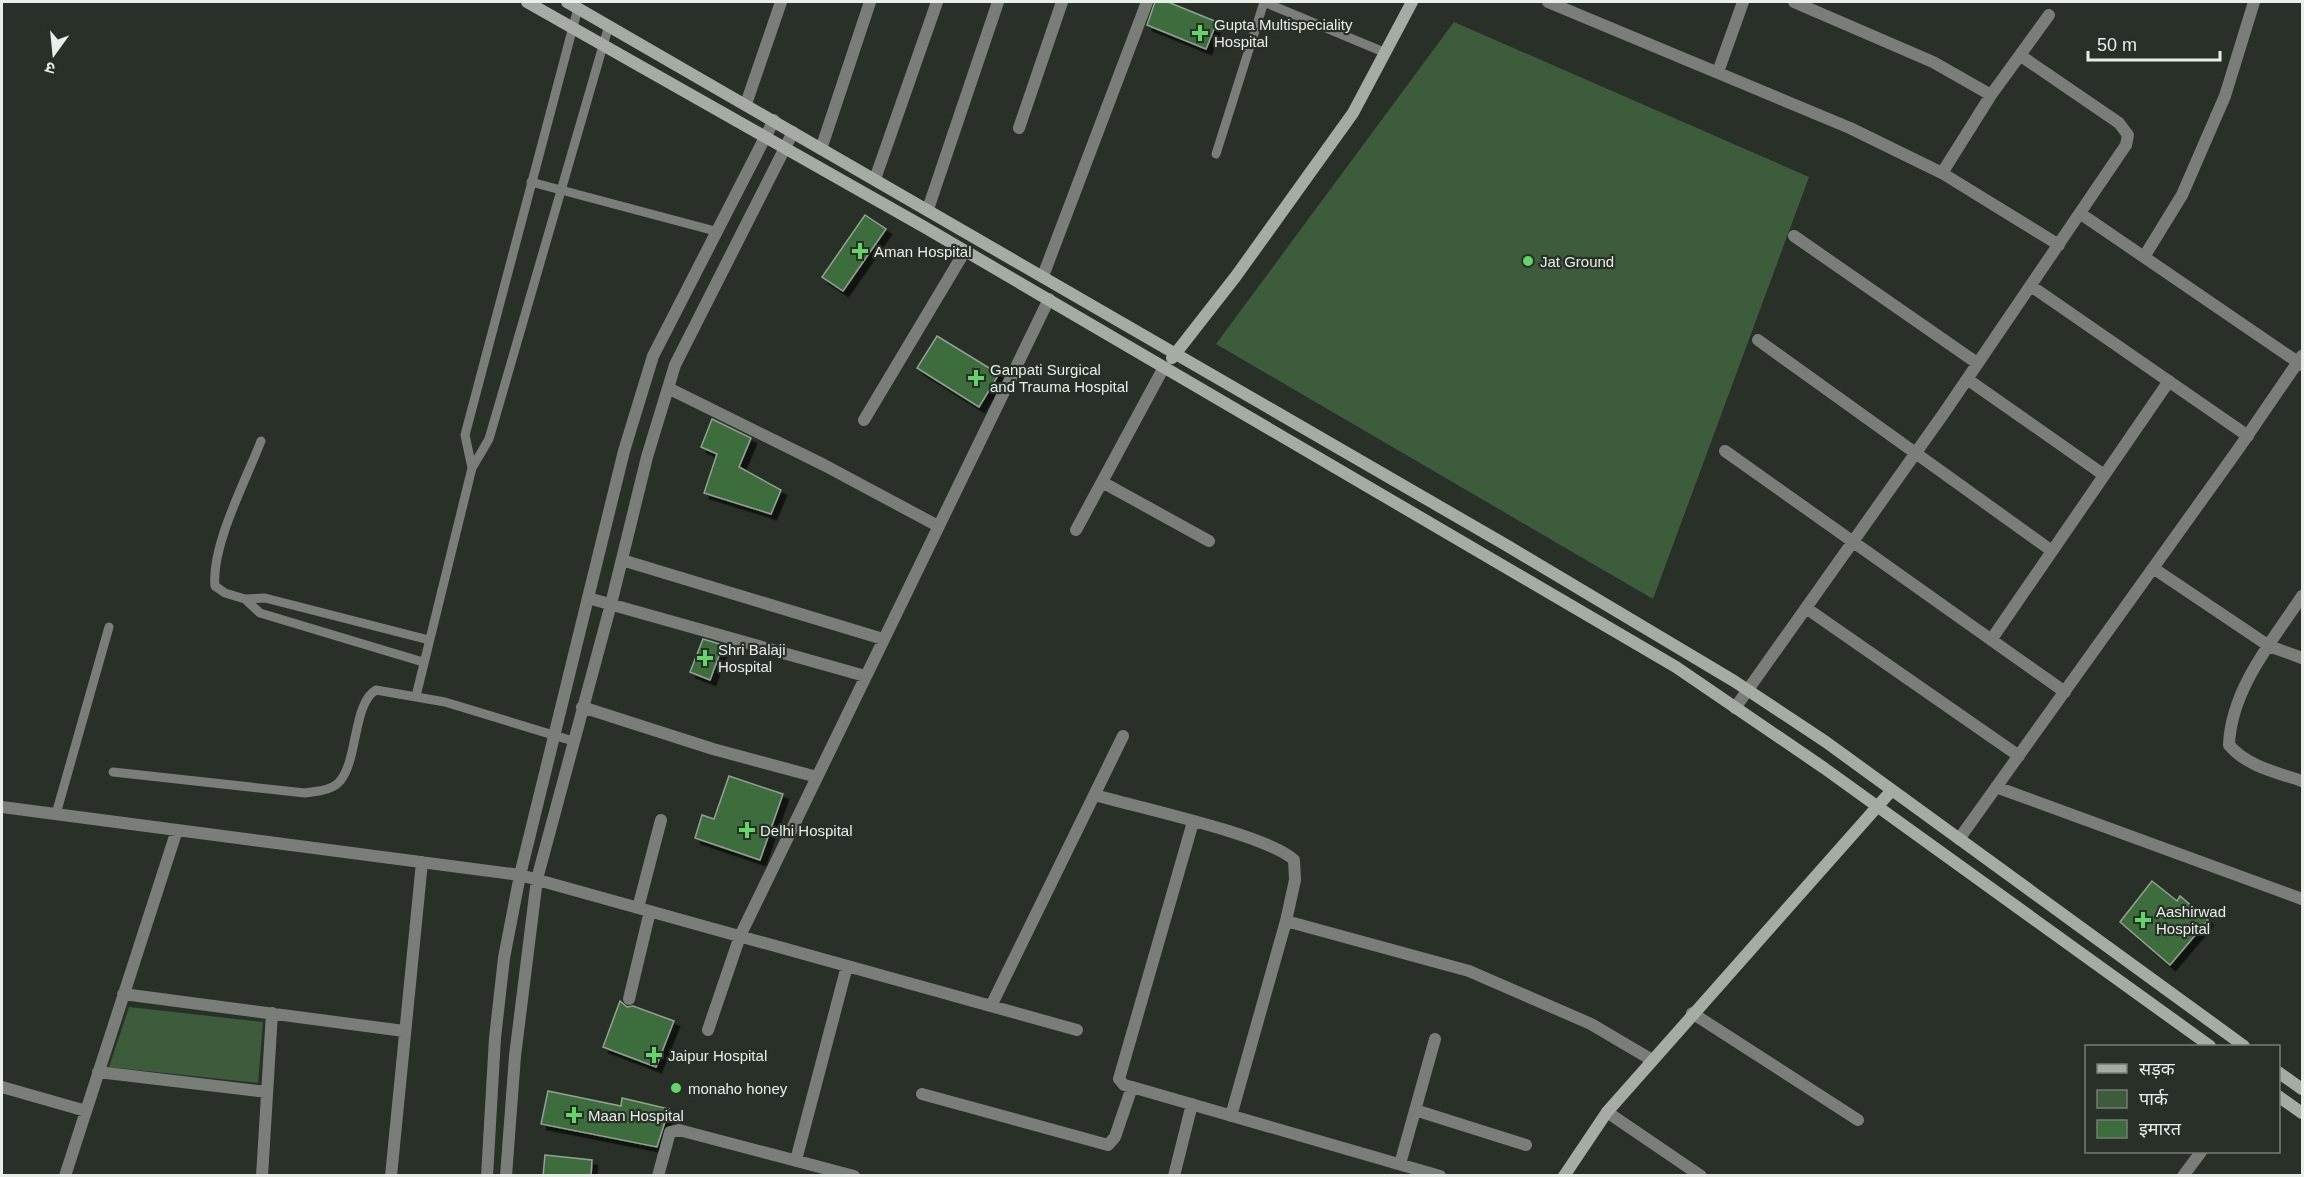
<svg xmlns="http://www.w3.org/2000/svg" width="2304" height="1177" viewBox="0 0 2304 1177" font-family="Arial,'Noto Sans Devanagari',sans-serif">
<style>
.green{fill:#3d5c3c}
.building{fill:#3c6d3c;stroke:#95a095;stroke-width:1.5;filter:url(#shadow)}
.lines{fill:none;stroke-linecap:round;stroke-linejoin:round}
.lane{stroke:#7a7e79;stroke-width:9}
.street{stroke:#7a7e79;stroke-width:12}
.secondary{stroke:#a5aca4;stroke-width:12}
.poi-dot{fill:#64d468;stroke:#283027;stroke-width:2}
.labels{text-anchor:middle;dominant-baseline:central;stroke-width:4.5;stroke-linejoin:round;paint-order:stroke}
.poi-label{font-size:15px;fill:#e8eee8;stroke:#283027;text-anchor:start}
</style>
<defs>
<filter id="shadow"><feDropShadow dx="5.5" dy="5.5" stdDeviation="0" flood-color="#0009"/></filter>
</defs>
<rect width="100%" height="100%" fill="#283027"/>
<!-- green -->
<path class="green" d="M 1454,22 L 1809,177 L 1653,599 L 1216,344 Z
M 129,1007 L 263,1022 L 258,1083 L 109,1067 Z"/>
<!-- building -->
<path class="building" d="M 1155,2 L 1168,2 L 1217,22 L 1206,49 L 1147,25 Z
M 865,215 L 886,229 L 843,291 L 822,277 Z
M 937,336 L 999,374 L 979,407 L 917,368 Z
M 712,419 L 751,438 L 739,467 L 781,490 L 771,514 L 704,493 L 717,454 L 701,447 Z
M 703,639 L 723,645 L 710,680 L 690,672 Z
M 729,776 L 783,794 L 760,860 L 695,838 L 702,815 L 714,819 Z
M 2152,881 L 2177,901 L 2180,896 L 2208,920 L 2170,965 L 2120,922 Z
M 620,1001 L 627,1007 L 633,1006 L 674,1021 L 656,1067 L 603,1047 Z
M 548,1091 L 621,1106 L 622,1098 L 669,1109 L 657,1147 L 541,1124 Z
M 545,1155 L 592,1160 L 591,1176 L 543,1176 Z"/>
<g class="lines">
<!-- lane -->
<path class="lane" d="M 1264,2 L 1386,53
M 1216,154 L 1264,2
M 531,182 L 715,231
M 472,468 L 465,435 L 578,8
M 245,599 L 225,593 L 215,586 C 211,546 246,480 261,441
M 423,662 L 260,613 L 245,599 L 265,598 L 429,640
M 416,696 L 472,468 L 489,439 L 609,25
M 113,772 L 305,793 C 316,791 332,791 340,781 C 358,760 353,703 376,690 L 445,702 L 573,741
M 56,814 L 109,627"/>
<!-- street -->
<path class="street" d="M 1548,2 L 1850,128 L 1942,173 L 2059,245
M 1794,2 L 1933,62 L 1991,95
M 1718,72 L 1743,2
M 746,104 L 781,2
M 1019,128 L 1062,2
M 821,149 L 870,2
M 1942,173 L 1991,95 L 2049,15
M 875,179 L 937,2
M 928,209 L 998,2
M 2081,214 L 2302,365
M 1794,236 L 1977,363
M 2144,257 L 2182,195 L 2225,96 L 2254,2
M 1043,276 L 1147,2
M 2031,286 L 2248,436
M 1758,340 L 2052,551
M 1967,379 L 2104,475
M 668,388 L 824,465 L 938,526
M 864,420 L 965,251
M 1725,451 L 2065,692
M 1102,482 L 1209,541
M 1076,530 L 1164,367
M 622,560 L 883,639
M 2153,568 L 2269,646 L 2302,658
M 2302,596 C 2273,640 2231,689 2229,745 C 2248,767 2276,772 2302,781
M 588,598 L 865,676
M 1806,608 L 2019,756
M 1991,640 L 2169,381
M 582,707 L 713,749 L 817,777
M 1735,708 L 1944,413 L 2126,145 L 2128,135 L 2119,123 L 2021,56
M 1996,787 L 2302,899
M 1095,795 C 1136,807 1268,835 1294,860 L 1295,880 L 1286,921 L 1231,1116
M 2,807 L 520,875 L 1077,1030
M 1193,822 L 1119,1079 L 1124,1085 L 1132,1087 L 1440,1176
M 1959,839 L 2239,448 L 2302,356
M 638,908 L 661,820
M 1286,921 L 1469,971 L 1591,1024 L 1652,1060
M 123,994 L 404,1031
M 629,999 L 650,911
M 991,1006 L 1123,736
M 1692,1013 L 1858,1120
M 708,1030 L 740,936 L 1049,299
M 98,1072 L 267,1092
M 2,1087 L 86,1111
M 922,1094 L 1108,1145 L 1115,1137 L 1132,1087
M 1415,1110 L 1526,1145
M 1607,1112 L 1701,1176
M 796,1160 L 847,966
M 1400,1164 L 1435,1039
M 65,1176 L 177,830
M 262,1176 L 272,1013
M 391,1176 L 422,862
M 487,1176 L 495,1038 L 504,958 L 520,875 L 624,451 L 653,356 L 774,120
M 506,1176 L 515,1056 L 537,879 L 611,604 L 647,457 L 675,365 L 793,132
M 658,1176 L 670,1132 L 679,1130 L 854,1176
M 1174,1176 L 1192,1104
M 2183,1176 L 2201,1152"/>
<!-- secondary -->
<path class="secondary" d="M 527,2 L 926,228 L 1676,667 L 1824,768 L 2210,1046
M 567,2 L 1506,545 L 1734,681 L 1826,742 L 2244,1046
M 1172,358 L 1236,276 L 1353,113 L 1412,2
M 2278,1072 L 2302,1089
M 2278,1096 L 2302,1113
M 1564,1176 L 1607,1112 L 1892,790"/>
</g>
<!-- markers -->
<g class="poi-dot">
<path d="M1197 24h6v6h6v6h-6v6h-6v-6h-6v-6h6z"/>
<path d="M857 242h6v6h6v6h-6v6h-6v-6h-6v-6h6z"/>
<circle cx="1528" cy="261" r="6"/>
<path d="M973 369h6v6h6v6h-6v6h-6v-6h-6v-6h6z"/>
<path d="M702 649h6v6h6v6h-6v6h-6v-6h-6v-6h6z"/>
<path d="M744 821h6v6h6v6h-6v6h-6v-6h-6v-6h6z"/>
<path d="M2140 911h6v6h6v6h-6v6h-6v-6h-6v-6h6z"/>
<path d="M651 1046h6v6h6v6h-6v6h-6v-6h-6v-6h6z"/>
<circle cx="676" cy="1088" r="6"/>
<path d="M571 1106h6v6h6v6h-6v6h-6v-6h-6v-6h6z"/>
</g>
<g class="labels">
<!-- poi labels -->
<g class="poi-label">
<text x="1214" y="24">Gupta Multispeciality<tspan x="1214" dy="17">Hospital</tspan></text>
<text x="874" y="251">Aman Hospital</text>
<text x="1540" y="261">Jat Ground</text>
<text x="990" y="369">Ganpati Surgical<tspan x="990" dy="17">and Trauma Hospital</tspan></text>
<text x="718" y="649">Shri Balaji<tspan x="718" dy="17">Hospital</tspan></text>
<text x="760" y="830">Delhi Hospital</text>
<text x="2156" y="911">Aashirwad<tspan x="2156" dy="17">Hospital</tspan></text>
<text x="668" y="1055">Jaipur Hospital</text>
<text x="688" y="1088">monaho honey</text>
<text x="588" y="1115">Maan Hospital</text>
</g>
</g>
<!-- border -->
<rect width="2304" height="1177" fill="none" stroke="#e8eee8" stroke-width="6"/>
<!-- legend -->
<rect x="2085" y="1045" width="195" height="108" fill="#283027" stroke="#757c74" stroke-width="1.5"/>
<rect x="2097" y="1064" width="30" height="9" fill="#a5aca4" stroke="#757c74" stroke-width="1.5"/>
<text x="2139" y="1075" font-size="18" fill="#e8eee8">सड़क</text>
<rect x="2097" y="1090" width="30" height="18" fill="#3d5c3c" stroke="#757c74" stroke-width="1.5"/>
<text x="2139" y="1105" font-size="18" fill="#e8eee8">पार्क</text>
<rect x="2097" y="1120" width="30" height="18" fill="#3c6d3c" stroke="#757c74" stroke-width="1.5"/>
<text x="2139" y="1135" font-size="18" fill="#e8eee8">इमारत</text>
<!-- north arrow -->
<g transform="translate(54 54) rotate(195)" stroke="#283027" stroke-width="4.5" paint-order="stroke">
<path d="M0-4.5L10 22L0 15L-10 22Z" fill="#e8eee8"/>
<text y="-9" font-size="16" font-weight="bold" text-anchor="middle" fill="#e8eee8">उ</text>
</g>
<!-- scale -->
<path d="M2088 51v9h132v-9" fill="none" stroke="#e8eee8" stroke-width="3"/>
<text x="2097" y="51" font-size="18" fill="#e8eee8" stroke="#283027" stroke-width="4.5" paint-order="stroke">50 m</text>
</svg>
